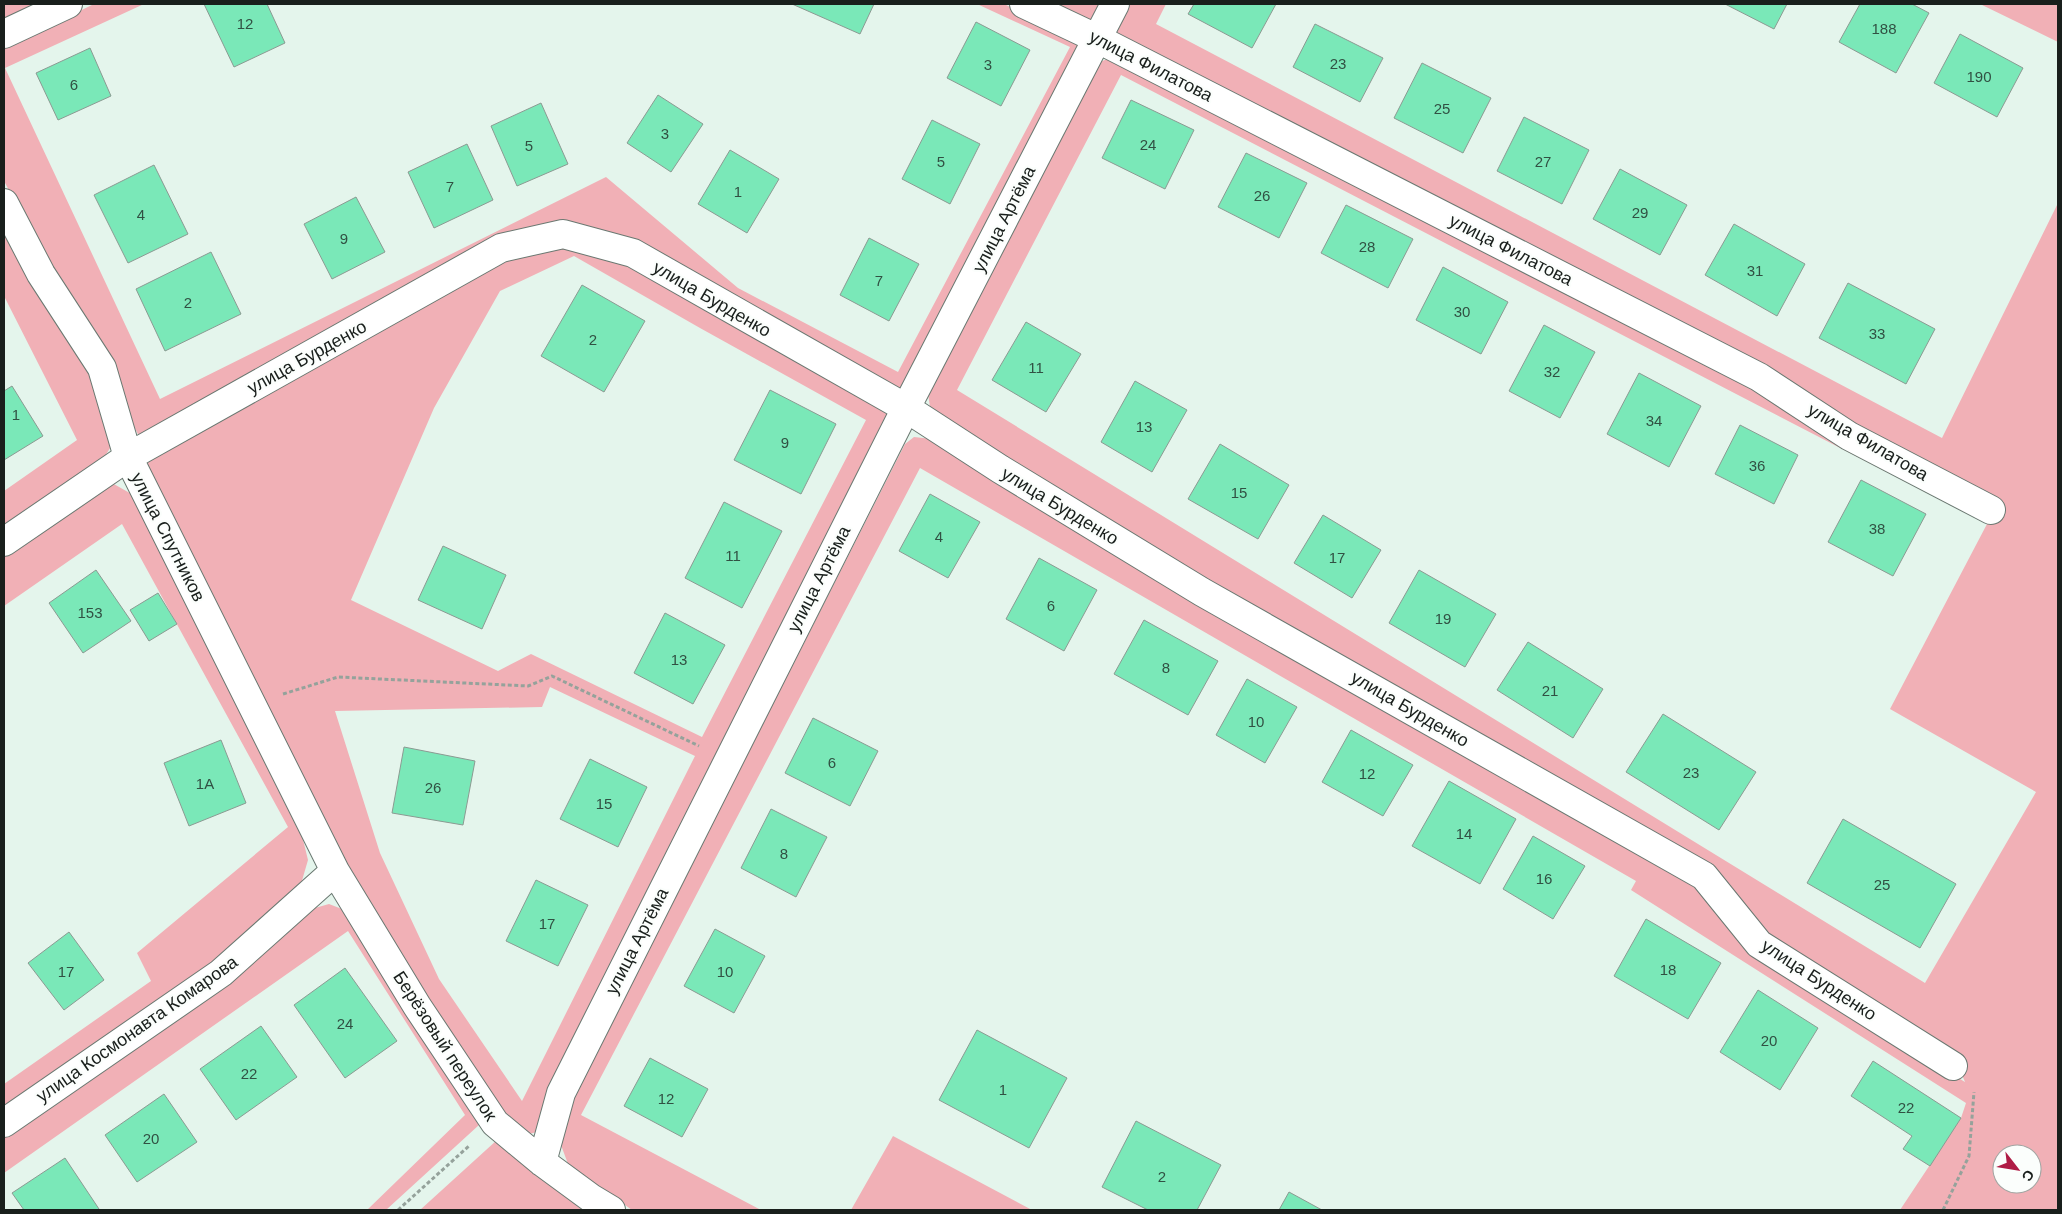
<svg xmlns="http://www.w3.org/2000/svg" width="2062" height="1214" viewBox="0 0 2062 1214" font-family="Arial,sans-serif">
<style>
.green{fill:#f1b0b6;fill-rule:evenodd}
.building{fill:#7ae8b8;stroke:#8b9a92}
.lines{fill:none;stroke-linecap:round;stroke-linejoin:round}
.minor-casing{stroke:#6a7871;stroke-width:30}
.path{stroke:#95a29b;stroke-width:3;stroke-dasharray:4 2.5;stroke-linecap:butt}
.minor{stroke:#fff;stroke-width:28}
.labels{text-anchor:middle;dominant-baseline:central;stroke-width:4.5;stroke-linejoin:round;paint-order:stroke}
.number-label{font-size:15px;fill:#315143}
.street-label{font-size:18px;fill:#191f1c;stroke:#fbfefc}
</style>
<rect width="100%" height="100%" fill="#e4f5ec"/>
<!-- green -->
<path class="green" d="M 4,4 L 43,4 L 4,22 Z
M 94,4 L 144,4 L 5,68 L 160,399 L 606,177 L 738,288 L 898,372 L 1070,47 L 977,4 L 1004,4 L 1076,39 L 1081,48 L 901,394 L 565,223 L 140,438 L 4,181 L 4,48 Z
M 1045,4 L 1106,4 L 1098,21 L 1084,23 Z
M 1125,4 L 1166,4 L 1156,24 L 1942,438 L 2058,203 L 2058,1210 L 1900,1210 L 1961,1118 L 1966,1103 L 1631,890 L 1636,881 L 920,468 L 581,1115 L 761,1210 L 632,1210 L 568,1164 L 561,1145 L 573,1098 L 905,444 L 914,437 L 932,439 L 1194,602 L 1697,884 L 1750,953 L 1965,1082 L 1954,1055 L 1771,938 L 1713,870 L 1209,581 L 1006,460 L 940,419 L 930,407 L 928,394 L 1100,62 L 1112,57 L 1753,383 L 1846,443 L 1991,516 L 1996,504 L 1856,430 L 1762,368 L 1120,41 L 1113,28 ZM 1121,75 L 1987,524 L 1890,709 L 2036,792 L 1925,983 L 957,390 ZM 2002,1154 L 2032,1154 L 2032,1184 L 2002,1184 Z
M 1980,4 L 2058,4 L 2058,42 Z
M 4,224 L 92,374 L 112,445 L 100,464 L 4,530 L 4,491 L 77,440 L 4,296 Z
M 562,246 L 624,264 L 892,414 L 537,1132 L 525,1135 L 504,1115 L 457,1046 L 345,864 L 151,482 L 147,459 L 502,261 ZM 574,256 L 700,328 L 866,420 L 702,737 L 531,654 L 498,671 L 351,600 L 434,408 L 500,291 ZM 550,687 L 695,756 L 522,1101 L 439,979 L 380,853 L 335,711 L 542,707 Z
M 112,483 L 135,496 L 298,819 L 308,860 L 301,884 L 212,968 L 4,1111 L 4,1084 L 151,981 L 137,953 L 288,827 L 122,524 L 4,606 L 4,555 Z
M 329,904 L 347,911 L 479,1125 L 386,1210 L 367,1210 L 465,1115 L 348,931 L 4,1173 L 4,1136 L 308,910 Z
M 893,1136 L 1032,1210 L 851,1210 Z
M 497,1140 L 583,1210 L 420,1210 Z"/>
<!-- building -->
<path class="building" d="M 204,4 L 267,4 L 285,43 L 234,67 Z
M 792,4 L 874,4 L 860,34 Z
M 1194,4 L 1276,4 L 1252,48 L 1188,14 Z
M 1725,4 L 1787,4 L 1774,29 Z
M 1860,4 L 1912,4 L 1929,13 L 1896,73 L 1839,42 Z
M 976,22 L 1030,50 L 1001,106 L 947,78 Z
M 1315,24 L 1383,58 L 1360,102 L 1293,67 Z
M 1960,34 L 2023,68 L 1997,117 L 1934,83 Z
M 90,48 L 111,96 L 58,120 L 36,73 Z
M 1422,63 L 1491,98 L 1463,153 L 1394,118 Z
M 658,95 L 703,124 L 671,172 L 627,143 Z
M 1131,100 L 1194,130 L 1165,189 L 1102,158 Z
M 541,103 L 568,164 L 517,186 L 491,126 Z
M 1524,117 L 1589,150 L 1562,204 L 1497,171 Z
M 932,120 L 980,144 L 950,204 L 902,179 Z
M 467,144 L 493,200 L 434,228 L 408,172 Z
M 730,150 L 779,179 L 747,233 L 698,204 Z
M 1246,153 L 1307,183 L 1279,238 L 1218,207 Z
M 154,165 L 188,234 L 128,263 L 94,195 Z
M 1620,169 L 1687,205 L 1660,255 L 1593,219 Z
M 356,197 L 385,252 L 332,279 L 304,224 Z
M 1346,205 L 1413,239 L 1388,288 L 1321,253 Z
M 1734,224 L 1805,264 L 1777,316 L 1705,275 Z
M 869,238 L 919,264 L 889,321 L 840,295 Z
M 211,252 L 241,314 L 165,351 L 136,289 Z
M 1443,267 L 1508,302 L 1481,354 L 1416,320 Z
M 1848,283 L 1935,329 L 1906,384 L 1819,338 Z
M 582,285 L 645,321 L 604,392 L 541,356 Z
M 1026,322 L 1081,354 L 1046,412 L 992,380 Z
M 1544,325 L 1595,352 L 1560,418 L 1509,391 Z
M 1639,373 L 1701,406 L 1669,467 L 1607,434 Z
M 1135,381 L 1187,410 L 1152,472 L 1101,442 Z
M 12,386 L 43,436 L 4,460 L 4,391 Z
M 770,390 L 836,424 L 801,494 L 734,460 Z
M 1740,425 L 1798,455 L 1774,504 L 1715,474 Z
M 1220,444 L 1289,485 L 1258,539 L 1188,499 Z
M 1861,480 L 1926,514 L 1893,576 L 1828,542 Z
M 930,494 L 980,522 L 948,578 L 899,551 Z
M 724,502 L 782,531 L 742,608 L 685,578 Z
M 1323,515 L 1381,550 L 1352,598 L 1294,563 Z
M 443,546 L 506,575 L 482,629 L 418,600 Z
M 1039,558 L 1097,590 L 1064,651 L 1006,619 Z
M 96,570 L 131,621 L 83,653 L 49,603 Z
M 1419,570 L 1496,614 L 1465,667 L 1389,623 Z
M 158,593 L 177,624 L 149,641 L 130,610 Z
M 665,613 L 725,645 L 693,704 L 634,673 Z
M 1144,620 L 1218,661 L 1188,715 L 1114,674 Z
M 1528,642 L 1603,689 L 1573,738 L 1497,690 Z
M 1247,679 L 1297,707 L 1265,763 L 1216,735 Z
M 1663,714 L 1756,772 L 1719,830 L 1626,772 Z
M 813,718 L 878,751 L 850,806 L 785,773 Z
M 1351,730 L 1413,765 L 1383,816 L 1322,782 Z
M 221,740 L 246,803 L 189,826 L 164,763 Z
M 404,747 L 475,761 L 463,825 L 392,813 Z
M 590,759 L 647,787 L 618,847 L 560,819 Z
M 1449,781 L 1516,819 L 1480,884 L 1412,846 Z
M 771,809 L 827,837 L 796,897 L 741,868 Z
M 1843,819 L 1956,884 L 1920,948 L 1807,883 Z
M 1533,836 L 1585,866 L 1553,919 L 1503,889 Z
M 536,880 L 588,905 L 558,966 L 506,941 Z
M 1646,919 L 1721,963 L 1688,1019 L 1614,976 Z
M 715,929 L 765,956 L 734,1013 L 684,986 Z
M 69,932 L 104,980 L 64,1010 L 28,963 Z
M 345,968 L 397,1041 L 345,1078 L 294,1005 Z
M 1758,990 L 1818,1028 L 1780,1090 L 1720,1052 Z
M 261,1026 L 297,1077 L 236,1120 L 200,1069 Z
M 977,1030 L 1067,1078 L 1029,1148 L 939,1100 Z
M 650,1058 L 708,1089 L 682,1137 L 624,1106 Z
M 1873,1061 L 1961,1118 L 1930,1166 L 1903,1149 L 1912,1136 L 1851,1096 Z
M 164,1094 L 197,1142 L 137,1182 L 105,1135 Z
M 1136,1121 L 1221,1165 L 1197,1210 L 1148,1210 L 1102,1187 Z
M 65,1158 L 99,1209 L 96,1210 L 24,1210 L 12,1193 Z
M 1289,1192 L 1322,1210 L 1279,1210 Z"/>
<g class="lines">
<defs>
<path id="minor" d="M 1024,4 L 1098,39 L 1759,377 L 1849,436 L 1991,510
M 4,34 L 68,4
M 4,203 L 41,274 L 102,368 L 128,457 L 335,871 L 417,1006 L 495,1123 L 542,1162 L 591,1198 L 611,1210
M 4,542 L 128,457 L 501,248 L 563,234 L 633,253 L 906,408 L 1000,469 L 1202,592 L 1704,876 L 1759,944 L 1953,1066
M 4,1123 L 221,973 L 335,871
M 542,1162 L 561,1093 L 906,408 L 1115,4"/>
</defs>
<!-- minor casing -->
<use href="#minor" class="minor-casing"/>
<!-- path -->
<path class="path" d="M 283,694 L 338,677 L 528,686 L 552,676 L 699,746
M 398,1210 L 470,1145
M 1943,1210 L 1969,1156 L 1974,1092"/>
<!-- minor -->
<use href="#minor" class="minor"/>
</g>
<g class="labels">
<!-- number labels -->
<g class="number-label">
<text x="245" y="23">12</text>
<text x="1884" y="28">188</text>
<text x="1338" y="63">23</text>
<text x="988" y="64">3</text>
<text x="1979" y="76">190</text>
<text x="74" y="84">6</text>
<text x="1442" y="108">25</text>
<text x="665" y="133">3</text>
<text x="1148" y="144">24</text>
<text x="529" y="145">5</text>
<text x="941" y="161">5</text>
<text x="1543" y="161">27</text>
<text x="450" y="186">7</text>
<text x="738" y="191">1</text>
<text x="1262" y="195">26</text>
<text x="1640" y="212">29</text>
<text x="141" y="214">4</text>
<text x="344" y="238">9</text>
<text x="1367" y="246">28</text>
<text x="1755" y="270">31</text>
<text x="879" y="280">7</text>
<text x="188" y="302">2</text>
<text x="1462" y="311">30</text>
<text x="1877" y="333">33</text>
<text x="593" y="339">2</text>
<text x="1036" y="367">11</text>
<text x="1552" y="371">32</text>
<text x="16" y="414">1</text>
<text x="1654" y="420">34</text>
<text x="1144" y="426">13</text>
<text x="785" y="442">9</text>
<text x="1757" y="465">36</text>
<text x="1239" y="492">15</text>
<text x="1877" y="528">38</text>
<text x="939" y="536">4</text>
<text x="733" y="555">11</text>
<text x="1337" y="557">17</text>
<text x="1051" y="605">6</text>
<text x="90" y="612">153</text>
<text x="1443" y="618">19</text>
<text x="679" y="659">13</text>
<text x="1166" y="667">8</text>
<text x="1550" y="690">21</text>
<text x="1256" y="721">10</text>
<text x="832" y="762">6</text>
<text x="1691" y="772">23</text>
<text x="1367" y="773">12</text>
<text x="205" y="783">1А</text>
<text x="433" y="787">26</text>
<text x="604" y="803">15</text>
<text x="1464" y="833">14</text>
<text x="784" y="853">8</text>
<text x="1544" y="878">16</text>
<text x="1882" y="884">25</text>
<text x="547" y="923">17</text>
<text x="1668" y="969">18</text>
<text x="66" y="971">17</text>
<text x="725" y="971">10</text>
<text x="345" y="1023">24</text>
<text x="1769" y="1040">20</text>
<text x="249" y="1073">22</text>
<text x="1003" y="1089">1</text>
<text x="666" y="1098">12</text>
<text x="1906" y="1107">22</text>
<text x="151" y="1138">20</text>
<text x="1162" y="1176">2</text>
</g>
<!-- street labels -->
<g class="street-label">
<text transform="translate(1151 66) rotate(27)">улица Филатова</text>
<text transform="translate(1004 219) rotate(-63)">улица Артёма</text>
<text transform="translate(1511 250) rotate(27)">улица Филатова</text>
<text transform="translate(712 299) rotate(30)">улица Бурденко</text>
<text transform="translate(307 357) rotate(-29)">улица Бурденко</text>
<text transform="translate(1868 442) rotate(30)">улица Филатова</text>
<text transform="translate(1060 506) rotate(31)">улица Бурденко</text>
<text transform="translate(168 537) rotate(63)">улица Спутников</text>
<text transform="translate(819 579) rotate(-63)">улица Артёма</text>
<text transform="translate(1410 709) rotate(30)">улица Бурденко</text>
<text transform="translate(637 941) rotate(-63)">улица Артёма</text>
<text transform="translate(1819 980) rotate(33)">улица Бурденко</text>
<text transform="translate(137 1029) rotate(-35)">улица Космонавта Комарова</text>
<text transform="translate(445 1046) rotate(57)">Берёзовый переулок</text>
</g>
</g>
<!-- border -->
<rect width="2062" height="1214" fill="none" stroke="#191f1c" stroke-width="10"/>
<!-- north arrow -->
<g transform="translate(2017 1169) rotate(121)"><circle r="24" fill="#fbfefc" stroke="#a1a5a2"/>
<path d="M0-4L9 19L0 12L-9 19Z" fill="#af1c45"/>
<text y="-8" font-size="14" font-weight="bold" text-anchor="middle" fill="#191f1c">С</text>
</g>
</svg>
